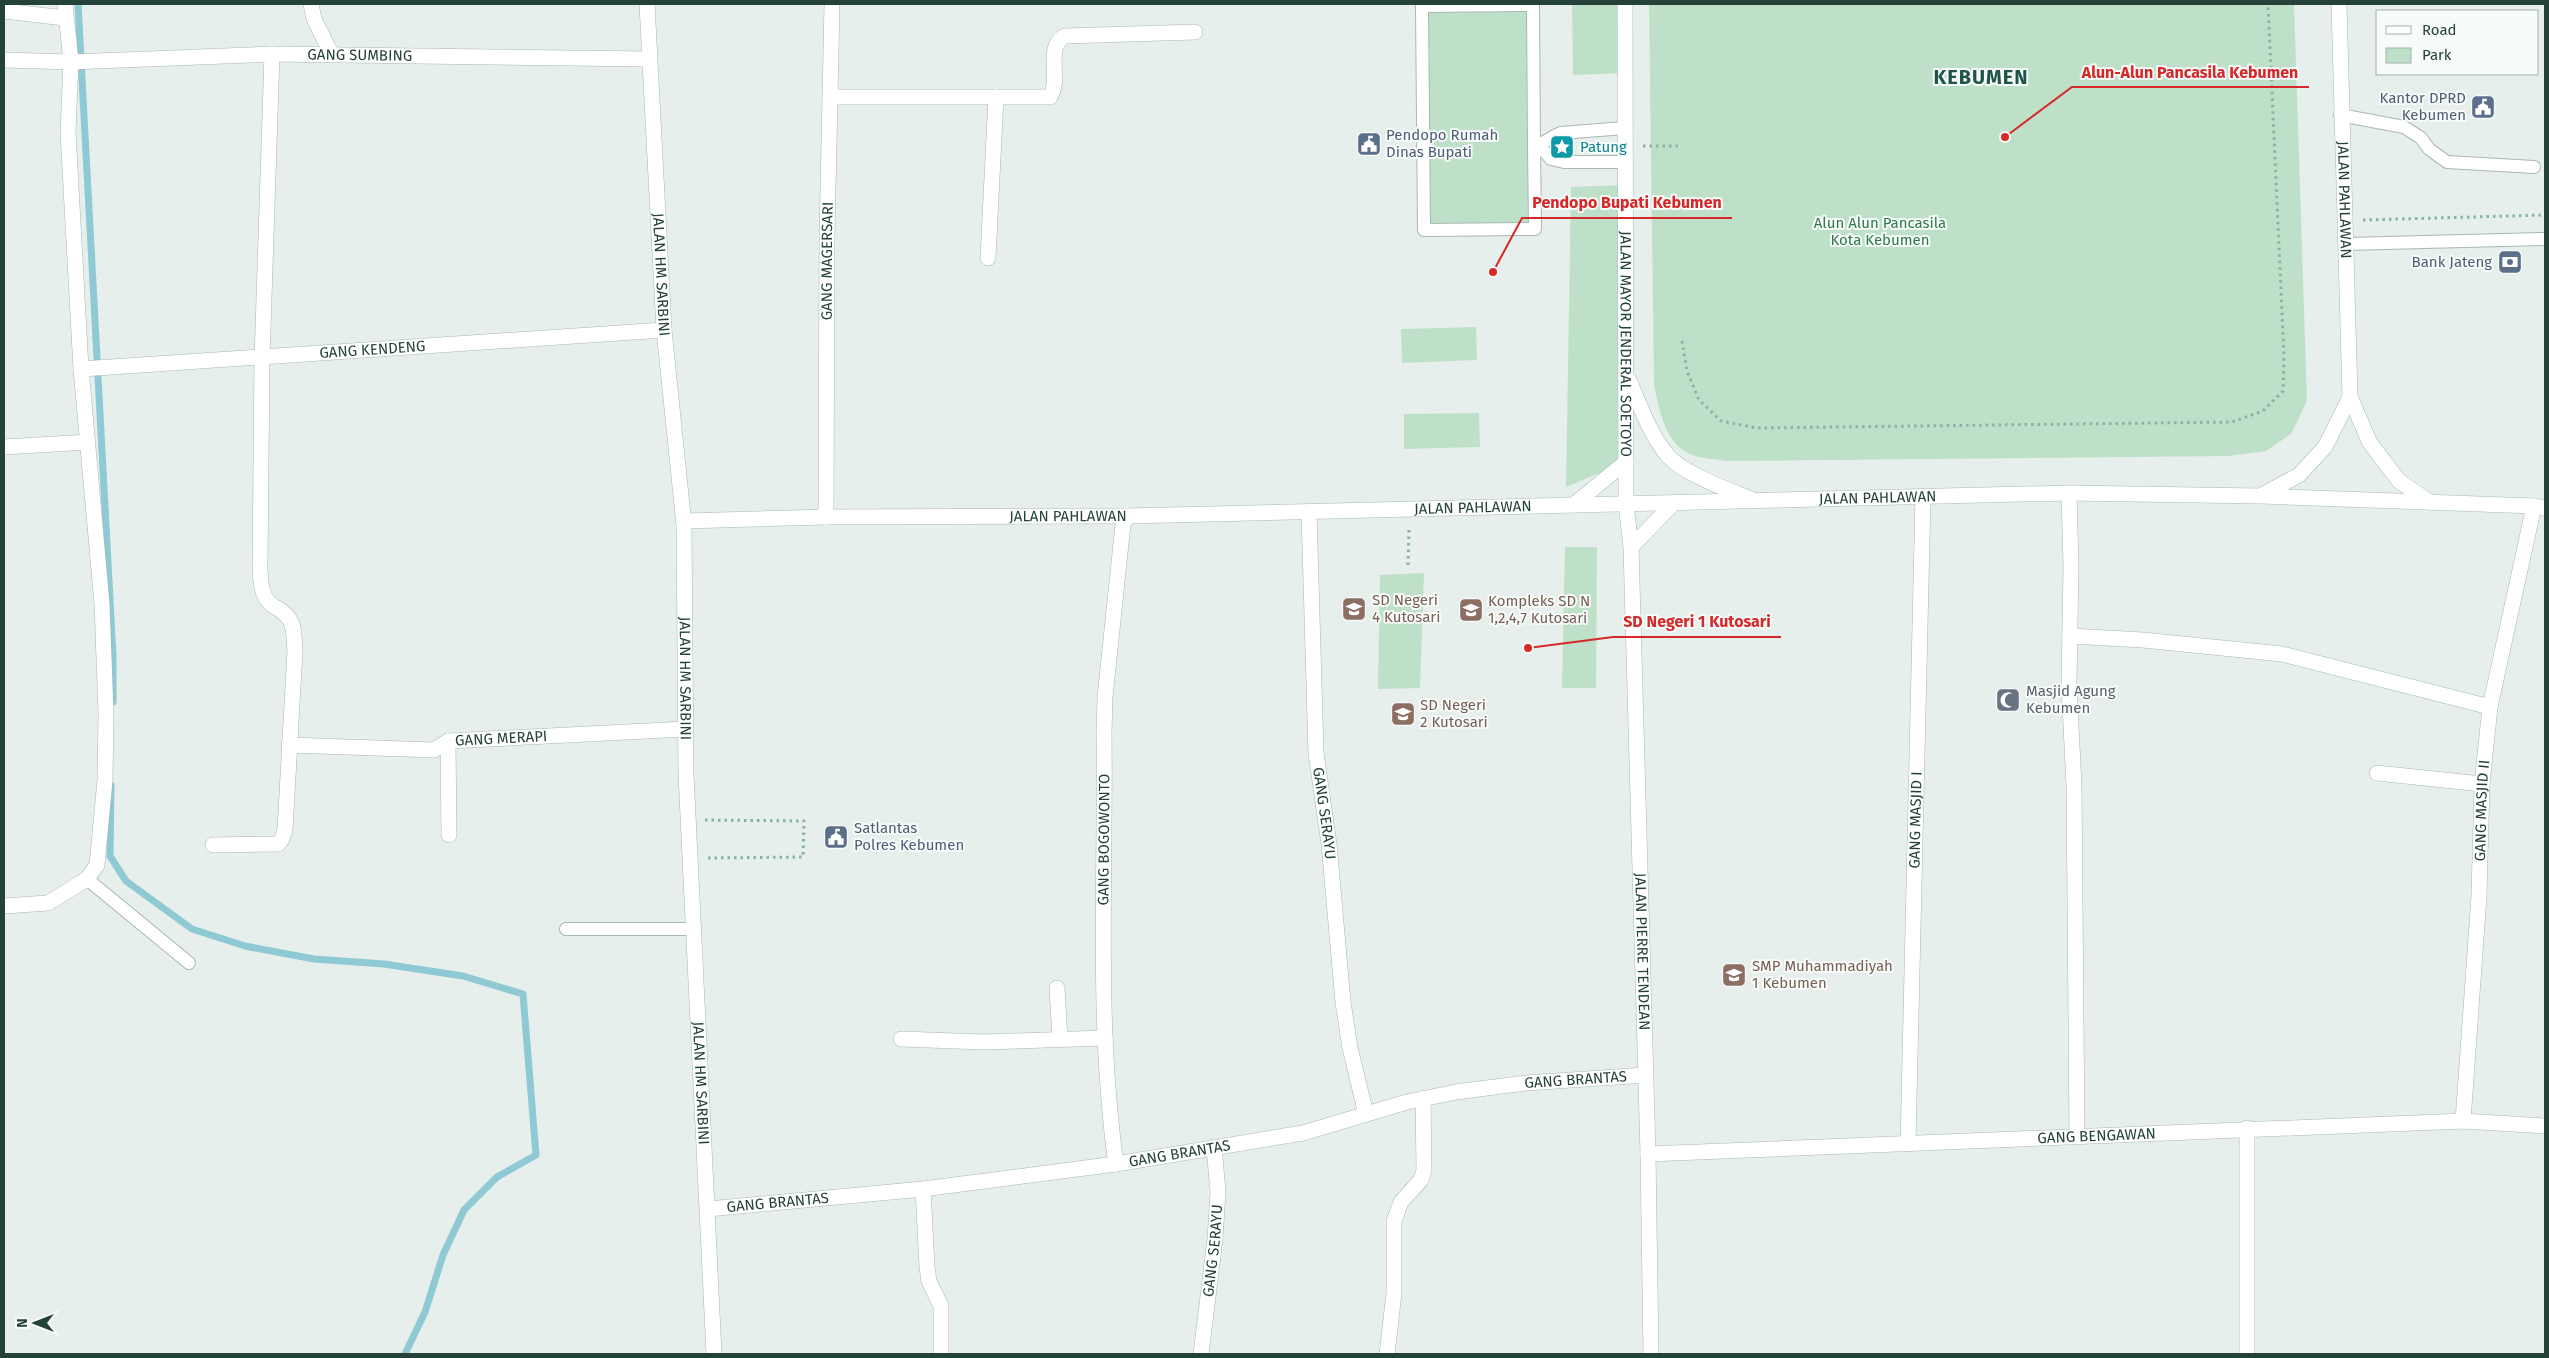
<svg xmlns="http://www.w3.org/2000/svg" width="2549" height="1358" viewBox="0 0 2549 1358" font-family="'Fira Sans',sans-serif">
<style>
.green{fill:#bfe0c8}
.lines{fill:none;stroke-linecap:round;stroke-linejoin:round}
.stream{stroke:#8ec9d4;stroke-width:7}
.service-casing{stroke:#a8b8b2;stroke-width:14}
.minor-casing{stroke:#a8b8b2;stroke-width:16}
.tertiary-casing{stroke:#a8b8b2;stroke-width:16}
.secondary-casing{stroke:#a4bbb3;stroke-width:16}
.path{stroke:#86b3a5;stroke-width:3;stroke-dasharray:2.5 4;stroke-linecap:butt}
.service{stroke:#fff;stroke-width:12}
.minor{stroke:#fff;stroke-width:15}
.tertiary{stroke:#fff;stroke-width:15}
.secondary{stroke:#fff;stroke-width:15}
.labels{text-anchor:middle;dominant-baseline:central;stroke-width:4;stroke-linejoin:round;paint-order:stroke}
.street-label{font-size:15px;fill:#24423a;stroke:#f7fbf9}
.service-label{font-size:15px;fill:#4e5e75;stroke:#f7fbf9;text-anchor:end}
.culture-label{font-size:15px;fill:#0d838f;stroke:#f7fbf9;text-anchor:start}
.park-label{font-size:15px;fill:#2d7a4b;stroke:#f7fbf9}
.education-label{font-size:15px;fill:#785e54;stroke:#f7fbf9;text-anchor:start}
.worship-label{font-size:15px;fill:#5b616d;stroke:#f7fbf9;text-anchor:start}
.district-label{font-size:20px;font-weight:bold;letter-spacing:1px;fill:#1f5548;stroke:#f7fbf9}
.leader{fill:none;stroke:#d62828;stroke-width:2}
.callout-dot{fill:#d62828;stroke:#f7fbf9;stroke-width:2}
.callout-label{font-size:16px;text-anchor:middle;font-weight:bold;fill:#d62828;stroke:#f7fbf9;stroke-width:4;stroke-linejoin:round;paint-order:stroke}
</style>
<rect width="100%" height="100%" fill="#e6efeb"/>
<!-- green -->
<path class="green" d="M 1572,4 L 1622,4 L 1625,73 L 1573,75 Z
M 1649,4 L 2294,4 L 2307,401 L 2291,434 L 2266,451 L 2228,456 L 1726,461 C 1716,459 1705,459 1695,456 C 1665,447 1660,411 1654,385 Z
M 1533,5 L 1535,229 L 1424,230 L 1422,6 Z
M 1625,185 L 1626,462 L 1566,487 L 1571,187 Z
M 1476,327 L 1477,360 L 1402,363 L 1401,329 Z
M 1479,413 L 1480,447 L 1404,449 L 1404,414 Z
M 1565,547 L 1597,547 L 1596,688 L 1562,688 Z
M 1424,573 L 1420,688 L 1378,689 L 1380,575 Z"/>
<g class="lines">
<!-- stream -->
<path class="stream" d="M 78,4 L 113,656 L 113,702
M 111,785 L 110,856 L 126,881 L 192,929 L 245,946 L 314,959 L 384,964 L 463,976 L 523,994 L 536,1155 L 497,1177 L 464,1210 L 443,1255 L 425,1312 L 405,1354"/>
<defs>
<path id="service" d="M 2340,115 L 2404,127 L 2421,138 L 2429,149 L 2447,162 L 2534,167
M 1534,145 L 1533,5 L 1422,6 L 1424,230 L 1535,229 L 1534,145 C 1543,145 1552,136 1561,133 L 1625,128
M 1539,145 L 1551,159 L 1564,162 L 1625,162
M 2346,244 L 2545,239
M 87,879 L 189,963
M 566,929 L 693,929"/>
<g id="minor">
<path d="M 311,4 L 314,19 L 332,55"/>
<path d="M 4,11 L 65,18"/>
<path id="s1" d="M 4,60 L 71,62 L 272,54 L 649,59"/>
<path d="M 832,97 L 1050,97 C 1062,79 1044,47 1065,36 L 1195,32"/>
<path d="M 988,258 L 996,97"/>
<path id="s2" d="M 81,369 L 664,330"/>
<path d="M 4,447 L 88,442"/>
<path d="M 2069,493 L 2071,565 L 2069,685 L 2074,786 L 2077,1136"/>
<path id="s3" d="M 1309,512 L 1316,753 L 1329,844 L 1343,1002 L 1350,1048 L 1366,1114"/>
<path id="s4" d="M 826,517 L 827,236 L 832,4"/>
<path d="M 2070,636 L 2143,640 L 2282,654 L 2490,707"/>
<path d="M 448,741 L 449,835"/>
<path id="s5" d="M 289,745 L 434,750 L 448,741 L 686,729"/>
<path d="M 2377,773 L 2482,784"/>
<path d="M 213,845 L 278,844 L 282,839 L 285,830 L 295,651 C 294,641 295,628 290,620 C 286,614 281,610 275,607 C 261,599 261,584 260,569 L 262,359 L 272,54"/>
<path d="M 1057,988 L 1060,1039"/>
<path d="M 901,1039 L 984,1042 L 1105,1038"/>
<path id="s6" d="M 2463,1121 L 2479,896 L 2482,784 L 2490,707 L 2534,506"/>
<path d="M 2247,1128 L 2247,1354"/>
<path id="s7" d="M 1908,1144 L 1923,497"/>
<path id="s8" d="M 1648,1154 L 2463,1121 L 2545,1126"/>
<path id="s9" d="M 1116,1164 C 1096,1021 1106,876 1104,732 L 1105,697 L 1123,524 L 1128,516"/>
<path d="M 923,1189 L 927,1267 L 929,1281 L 941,1306 L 941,1354"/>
<path id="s10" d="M 708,1209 L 923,1189 L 1116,1164 L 1303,1133 L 1407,1102 L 1456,1092 L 1526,1083 L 1646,1075"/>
<path id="s11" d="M 1201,1354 L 1215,1239 L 1218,1192 L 1214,1147"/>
<path d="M 1387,1354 L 1394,1293 L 1394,1221 L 1401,1202 L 1421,1180 L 1424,1170 L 1423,1098"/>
</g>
<path id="tertiary" d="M 4,906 L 48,903 L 87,879 L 97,865 L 105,780 L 106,713 L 102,604 L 81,369 L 68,132 L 71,62 L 65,4"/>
<g id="secondary">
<path id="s12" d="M 647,4 L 664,330 L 684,525 L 686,774 L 714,1354"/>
<path id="s13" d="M 1625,4 L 1626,504 L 1631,547 L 1648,1154 L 1651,1354"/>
<path id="s14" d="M 2339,4 L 2350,397 L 2370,443 L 2399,481 L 2430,502"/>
<path d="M 1629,380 C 1640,405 1650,435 1668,456 C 1684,474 1729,490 1751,499"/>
<path d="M 2262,495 L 2299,475 L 2325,447 L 2350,397"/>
<path d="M 1573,505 L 1626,462"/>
<path id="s15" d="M 684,521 L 826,517 L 1128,516 L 2069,493 L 2261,496 L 2534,506 L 2545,508"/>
<path d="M 1631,547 L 1674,503"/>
</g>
</defs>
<!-- service casing -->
<use href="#service" class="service-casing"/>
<!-- minor casing -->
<use href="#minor" class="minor-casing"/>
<!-- tertiary casing -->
<use href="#tertiary" class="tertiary-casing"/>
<!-- secondary casing -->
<use href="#secondary" class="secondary-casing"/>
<!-- path -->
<path class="path" d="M 1643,146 L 1682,146
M 2363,220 L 2545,215
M 1682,341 L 1687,371 L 1699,400 L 1721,421 L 1757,428 L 2232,422 L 2263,411 L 2283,391 L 2284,357 L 2268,4
M 1408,565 L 1409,528
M 705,820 L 804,821 L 803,857 L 708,858"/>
<!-- service -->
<use href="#service" class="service"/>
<!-- minor -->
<use href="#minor" class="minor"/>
<!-- tertiary -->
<use href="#tertiary" class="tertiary"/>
<!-- secondary -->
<use href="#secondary" class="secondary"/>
</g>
<!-- icons -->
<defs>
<symbol id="civic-square" viewBox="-11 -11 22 22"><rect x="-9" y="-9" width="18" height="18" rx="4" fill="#5c6f8a" stroke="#f7fbf9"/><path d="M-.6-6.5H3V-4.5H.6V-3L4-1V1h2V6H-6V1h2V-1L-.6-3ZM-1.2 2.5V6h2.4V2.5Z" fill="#fff"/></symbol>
<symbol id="sight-square" viewBox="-11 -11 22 22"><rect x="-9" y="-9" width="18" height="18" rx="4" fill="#0f9aa8" stroke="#f7fbf9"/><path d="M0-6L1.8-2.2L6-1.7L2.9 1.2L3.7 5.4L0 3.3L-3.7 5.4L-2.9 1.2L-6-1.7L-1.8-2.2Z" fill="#fff"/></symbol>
<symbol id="bank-square" viewBox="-11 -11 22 22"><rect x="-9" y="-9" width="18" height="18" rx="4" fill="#5c6f8a" stroke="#f7fbf9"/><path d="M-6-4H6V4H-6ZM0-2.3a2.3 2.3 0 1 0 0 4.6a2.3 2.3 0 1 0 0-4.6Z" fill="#fff"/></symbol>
<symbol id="school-square" viewBox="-11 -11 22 22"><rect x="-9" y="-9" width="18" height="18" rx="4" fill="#8d6e63" stroke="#f7fbf9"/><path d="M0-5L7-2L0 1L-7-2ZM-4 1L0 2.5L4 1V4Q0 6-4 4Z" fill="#fff"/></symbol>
<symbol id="mosque-square" viewBox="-11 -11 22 22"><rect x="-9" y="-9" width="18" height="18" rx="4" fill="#6b7280" stroke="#f7fbf9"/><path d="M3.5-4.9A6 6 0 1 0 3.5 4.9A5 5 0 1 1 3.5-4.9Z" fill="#fff"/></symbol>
</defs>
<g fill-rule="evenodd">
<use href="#civic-square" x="2469" y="93" width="28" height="28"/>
<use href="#civic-square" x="1355" y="130" width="28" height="28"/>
<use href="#sight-square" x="1548" y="133" width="28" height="28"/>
<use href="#bank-square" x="2496" y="248" width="28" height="28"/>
<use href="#school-square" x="1340" y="595" width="28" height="28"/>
<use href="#school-square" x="1457" y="596" width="28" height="28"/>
<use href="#mosque-square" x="1994" y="686" width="28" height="28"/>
<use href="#school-square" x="1389" y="700" width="28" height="28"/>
<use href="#civic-square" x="822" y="823" width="28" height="28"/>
<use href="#school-square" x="1720" y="961" width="28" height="28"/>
</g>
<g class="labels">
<!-- street labels -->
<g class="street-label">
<text stroke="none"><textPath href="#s1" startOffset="356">GANG SUMBING</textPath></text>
<text stroke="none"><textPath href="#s14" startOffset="196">JALAN PAHLAWAN</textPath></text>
<text stroke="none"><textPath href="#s4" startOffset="256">GANG MAGERSARI</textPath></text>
<text stroke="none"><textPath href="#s12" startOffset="271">JALAN HM SARBINI</textPath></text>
<text stroke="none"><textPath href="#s13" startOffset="340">JALAN MAYOR JENDERAL SOETOYO</textPath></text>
<text stroke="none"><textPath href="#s2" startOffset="292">GANG KENDENG</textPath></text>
<text stroke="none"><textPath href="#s15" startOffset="1194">JALAN PAHLAWAN</textPath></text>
<text stroke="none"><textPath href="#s15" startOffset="789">JALAN PAHLAWAN</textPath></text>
<text stroke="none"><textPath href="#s15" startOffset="384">JALAN PAHLAWAN</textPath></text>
<text stroke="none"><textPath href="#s12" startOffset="676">JALAN HM SARBINI</textPath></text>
<text stroke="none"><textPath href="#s5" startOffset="215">GANG MERAPI</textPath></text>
<text stroke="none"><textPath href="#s6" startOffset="311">GANG MASJID II</textPath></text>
<text stroke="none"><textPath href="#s3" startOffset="302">GANG SERAYU</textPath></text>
<text stroke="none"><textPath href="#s7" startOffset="324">GANG MASJID I</textPath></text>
<text stroke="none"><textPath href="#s9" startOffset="325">GANG BOGOWONTO</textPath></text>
<text stroke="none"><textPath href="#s13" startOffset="948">JALAN PIERRE TENDEAN</textPath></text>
<text stroke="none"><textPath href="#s10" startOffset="879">GANG BRANTAS</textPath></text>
<text stroke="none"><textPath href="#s12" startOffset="1081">JALAN HM SARBINI</textPath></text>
<text stroke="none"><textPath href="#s8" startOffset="449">GANG BENGAWAN</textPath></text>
<text stroke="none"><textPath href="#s10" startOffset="475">GANG BRANTAS</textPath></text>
<text stroke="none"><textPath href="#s10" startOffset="70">GANG BRANTAS</textPath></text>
<text stroke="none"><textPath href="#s11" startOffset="104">GANG SERAYU</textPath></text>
</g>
<!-- service labels -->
<g class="service-label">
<text x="2466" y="98">Kantor DPRD<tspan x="2466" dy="17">Kebumen</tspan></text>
<text x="1386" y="135" text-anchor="start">Pendopo Rumah<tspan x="1386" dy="17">Dinas Bupati</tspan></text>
<text x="2492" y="262">Bank Jateng</text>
<text x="854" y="828" text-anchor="start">Satlantas<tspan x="854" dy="17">Polres Kebumen</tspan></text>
</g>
<!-- culture labels -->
<g class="culture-label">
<text x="1580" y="147">Patung</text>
</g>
<!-- park labels -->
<g class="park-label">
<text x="1880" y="223">Alun Alun Pancasila<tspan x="1880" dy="17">Kota Kebumen</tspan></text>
</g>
<!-- education labels -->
<g class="education-label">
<text x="1372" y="600">SD Negeri<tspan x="1372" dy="17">4 Kutosari</tspan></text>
<text x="1488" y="601">Kompleks SD N<tspan x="1488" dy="17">1,2,4,7 Kutosari</tspan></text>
<text x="1420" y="705">SD Negeri<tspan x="1420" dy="17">2 Kutosari</tspan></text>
<text x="1752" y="966">SMP Muhammadiyah<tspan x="1752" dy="17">1 Kebumen</tspan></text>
</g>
<!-- worship labels -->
<g class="worship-label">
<text x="2026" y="691">Masjid Agung<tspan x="2026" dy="17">Kebumen</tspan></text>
</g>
<!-- district labels -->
<g class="district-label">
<text x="1981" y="77">KEBUMEN</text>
</g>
</g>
<!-- callouts -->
<path class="leader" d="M2005 137L2072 87H2309M1493 272L1522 218H1732M1528 648L1613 637H1781"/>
<g class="callout-dot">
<circle cx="2005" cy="137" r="5"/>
<circle cx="1493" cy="272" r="5"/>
<circle cx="1528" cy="648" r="5"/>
</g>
<g class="callout-label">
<text x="2190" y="78">Alun-Alun Pancasila Kebumen</text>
<text x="1627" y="208">Pendopo Bupati Kebumen</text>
<text x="1697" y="627">SD Negeri 1 Kutosari</text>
</g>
<!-- border -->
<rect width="2549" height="1358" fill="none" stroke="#24423a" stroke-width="10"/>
<!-- legend -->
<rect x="2376" y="10" width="162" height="65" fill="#f7fbf9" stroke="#a3b1ad"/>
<rect x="2386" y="26" width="25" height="8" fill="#ffffff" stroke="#a3b1ad"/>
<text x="2422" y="35" font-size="15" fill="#24423a">Road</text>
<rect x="2386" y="48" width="25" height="15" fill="#bfe0c8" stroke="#a3b1ad"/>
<text x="2422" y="60" font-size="15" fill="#24423a">Park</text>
<!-- north arrow -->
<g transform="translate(35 1323) rotate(270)" stroke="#f7fbf9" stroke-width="4" paint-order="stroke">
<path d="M0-4L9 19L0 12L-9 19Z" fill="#24423a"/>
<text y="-8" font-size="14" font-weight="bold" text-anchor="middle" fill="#24423a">N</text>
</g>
</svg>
